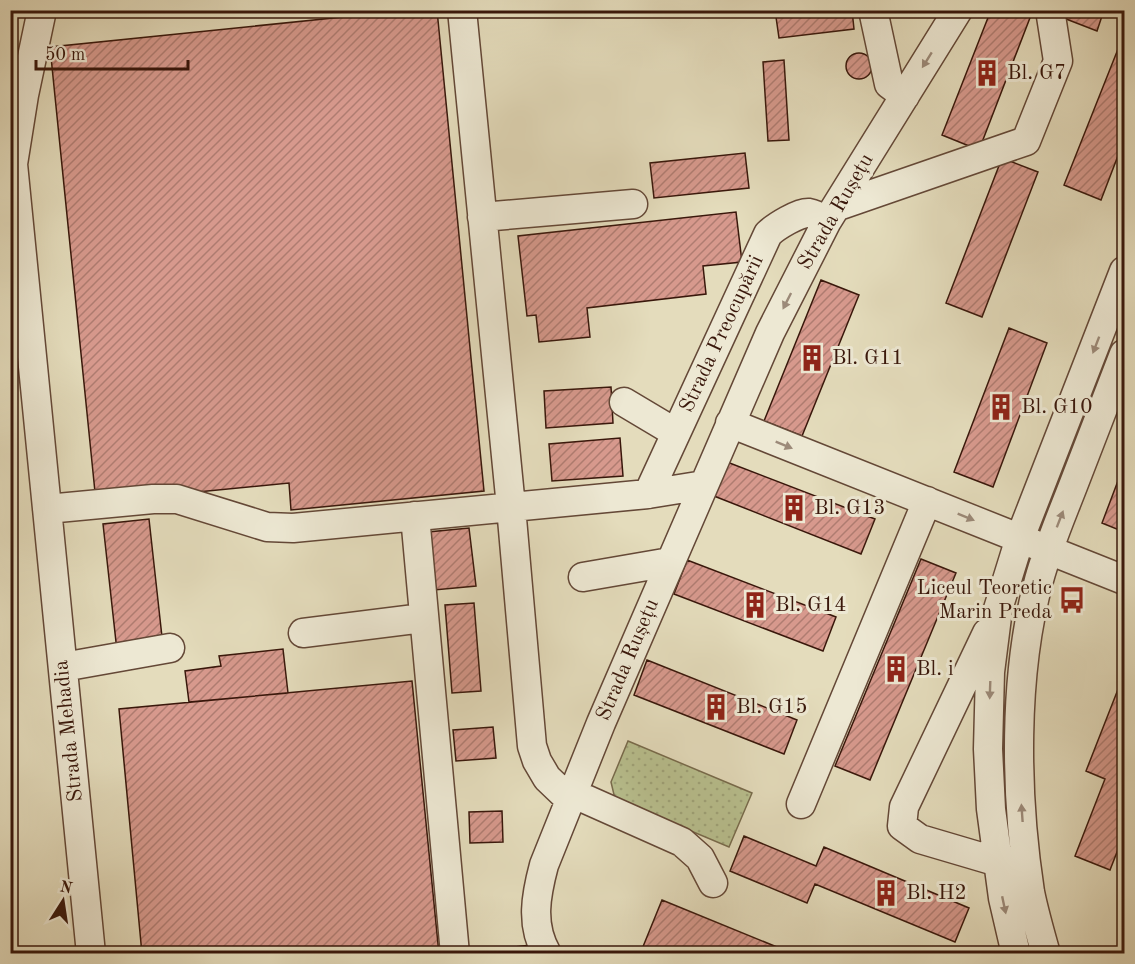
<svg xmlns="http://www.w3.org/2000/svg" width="1135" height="964" viewBox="0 0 1135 964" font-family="'Old Standard TT',serif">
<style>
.grass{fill:url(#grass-dots);stroke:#786b4c;stroke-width:1.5}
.building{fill:url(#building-hatch);stroke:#39170b;stroke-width:1.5}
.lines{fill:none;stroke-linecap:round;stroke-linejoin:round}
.minor-casing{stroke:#644837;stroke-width:31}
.minor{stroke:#ede8d3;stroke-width:28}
.oneway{fill:#9c8a79}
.labels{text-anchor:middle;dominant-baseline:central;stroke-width:6;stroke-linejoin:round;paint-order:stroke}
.poi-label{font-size:21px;fill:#39170b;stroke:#ede8d3;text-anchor:start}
.street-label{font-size:21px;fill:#39170b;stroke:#ede8d3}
</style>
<defs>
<pattern id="grass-dots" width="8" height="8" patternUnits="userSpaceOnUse" patternTransform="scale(1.5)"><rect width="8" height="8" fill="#b8bf8e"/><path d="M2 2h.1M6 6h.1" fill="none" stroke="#9fa379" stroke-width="1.8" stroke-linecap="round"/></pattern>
<pattern id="building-hatch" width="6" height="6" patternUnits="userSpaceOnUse" patternTransform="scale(1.5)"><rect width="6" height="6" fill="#d7998d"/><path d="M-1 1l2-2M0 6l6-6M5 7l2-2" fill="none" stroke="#af7c71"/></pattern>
</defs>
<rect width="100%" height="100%" fill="#e4dcbc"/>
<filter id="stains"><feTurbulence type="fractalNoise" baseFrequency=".00333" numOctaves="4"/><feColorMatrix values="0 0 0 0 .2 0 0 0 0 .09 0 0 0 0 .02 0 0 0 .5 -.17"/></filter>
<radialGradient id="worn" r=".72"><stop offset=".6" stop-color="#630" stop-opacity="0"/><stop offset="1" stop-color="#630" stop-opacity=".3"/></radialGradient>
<!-- grass -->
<path class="grass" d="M 628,741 L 752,793 L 729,847 L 615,799 L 611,782 Z"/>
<!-- building -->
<path class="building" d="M 353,10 L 424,10 L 353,16 Z
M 424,10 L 437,10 L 484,491 L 291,510 L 289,483 L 96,502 L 50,47 L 353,16 Z
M 775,10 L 852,10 L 854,29 L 779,38 Z
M 991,10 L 1033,10 L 979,150 L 942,135 Z
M 1064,10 L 1104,10 L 1097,31 L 1061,17 Z
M 1120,44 L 1124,46 L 1124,140 L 1101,200 L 1064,185 Z
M846 66a13 13 0 1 1 26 0a13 13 0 1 1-26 0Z
M 784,60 L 789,140 L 768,141 L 763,62 Z
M 745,153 L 749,188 L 654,198 L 650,163 Z
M 1002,158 L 1038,172 L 982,317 L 946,303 Z
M 736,212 L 742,262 L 703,266 L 706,294 L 587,308 L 590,337 L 539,342 L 536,315 L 527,316 L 518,236 Z
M 821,280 L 859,295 L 802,436 L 764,421 Z
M 1009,328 L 1047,343 L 993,487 L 954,472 Z
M 611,387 L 613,423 L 546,428 L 544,391 Z
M 620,438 L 623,476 L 552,481 L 549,444 Z
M 727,462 L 875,519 L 861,554 L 714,496 Z
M 1124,465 L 1124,532 L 1102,523 Z
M 149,519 L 163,646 L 117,651 L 103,524 Z
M 469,528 L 476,586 L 434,590 L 428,532 Z
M 921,559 L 956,573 L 870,780 L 835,766 Z
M 687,560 L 836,617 L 823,651 L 674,594 Z
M 474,603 L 481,691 L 452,693 L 445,605 Z
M 283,649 L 288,693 L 189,702 L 185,671 L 221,666 L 219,656 Z
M 647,660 L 797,720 L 784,754 L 634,695 Z
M 1124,674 L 1124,773 L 1119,786 L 1124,788 L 1124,834 L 1110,870 L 1075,856 L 1105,779 L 1086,771 Z
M 412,681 L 439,954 L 142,954 L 119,709 Z
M 493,727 L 496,758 L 456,761 L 453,730 Z
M 502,811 L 503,842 L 470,843 L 469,812 Z
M 744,836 L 816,866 L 824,847 L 969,908 L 955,942 L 815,884 L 807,903 L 730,871 Z
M 662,900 L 794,954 L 640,954 Z
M 530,945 L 531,954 L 480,954 L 480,951 Z"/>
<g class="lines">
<defs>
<path id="minor" d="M 42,10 L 24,95 L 13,164 L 91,954
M 462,10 L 511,507 L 532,746 L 537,761 L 547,778 L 569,799
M 873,10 L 889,84 L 905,96
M 838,206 L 1026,141 L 1058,61 L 1051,16 L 1051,10
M 482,217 L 633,204
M 624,402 L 676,433
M 730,423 L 1124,580
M 648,494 L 768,234 C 775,227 799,212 809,213 C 815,214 822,218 827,221
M 47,509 L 153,499 L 177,499 L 267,527 L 293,528 L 648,494 L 704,485
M 415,516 L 455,954
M 583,577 L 670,562
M 303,633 L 423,618
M 987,633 L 904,807 L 902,826 L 920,839 L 998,862 L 1014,861
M 63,667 L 170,648
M 572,793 L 682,842 L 700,858 L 713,883
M 801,804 L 927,501
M 547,954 C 530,925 536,895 544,865 L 601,723 L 770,333 L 827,221 L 958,10
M 1016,954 L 1003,898 L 991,809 L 988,749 L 990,672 L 998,609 L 1020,538 L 1124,271
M 1046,954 C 1040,933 1034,912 1030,892 C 1015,794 1013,675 1039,580 C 1048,547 1061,517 1073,486 C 1090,442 1107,398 1124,354"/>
</defs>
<!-- minor casing -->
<use href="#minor" class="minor-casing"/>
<!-- minor -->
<use href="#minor" class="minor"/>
</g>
<!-- one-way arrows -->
<defs><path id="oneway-solid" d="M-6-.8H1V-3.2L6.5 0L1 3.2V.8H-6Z" transform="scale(1.5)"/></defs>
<g class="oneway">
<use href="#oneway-solid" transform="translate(927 60) rotate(122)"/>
<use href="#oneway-solid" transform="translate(787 301) rotate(117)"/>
<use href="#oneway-solid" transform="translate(1096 345) rotate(111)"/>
<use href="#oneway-solid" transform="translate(784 445) rotate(22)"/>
<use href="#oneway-solid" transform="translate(966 517) rotate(22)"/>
<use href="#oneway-solid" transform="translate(1060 519) rotate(-69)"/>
<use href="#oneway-solid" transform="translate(990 690) rotate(92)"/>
<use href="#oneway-solid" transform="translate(1022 813) rotate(-94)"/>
<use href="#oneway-solid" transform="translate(1004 905) rotate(78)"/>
</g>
<!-- icons -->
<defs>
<symbol id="building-bare" viewBox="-9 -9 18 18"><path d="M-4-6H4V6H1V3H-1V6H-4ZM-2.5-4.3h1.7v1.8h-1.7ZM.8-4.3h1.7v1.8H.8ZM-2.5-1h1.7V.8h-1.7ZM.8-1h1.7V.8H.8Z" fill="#8f2418" stroke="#ede8d3" stroke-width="2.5" paint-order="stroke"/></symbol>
<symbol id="bus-bare" viewBox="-9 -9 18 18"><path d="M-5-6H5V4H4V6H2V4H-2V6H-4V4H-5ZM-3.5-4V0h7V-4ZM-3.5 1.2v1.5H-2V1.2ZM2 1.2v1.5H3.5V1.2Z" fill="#8f2418" stroke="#ede8d3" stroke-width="2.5" paint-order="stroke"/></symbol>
</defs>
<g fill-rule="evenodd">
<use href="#building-bare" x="968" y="54" width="38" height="38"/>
<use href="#building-bare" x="793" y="339" width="38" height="38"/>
<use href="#building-bare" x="982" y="388" width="38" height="38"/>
<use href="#building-bare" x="775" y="489" width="38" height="38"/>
<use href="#bus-bare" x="1053" y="581" width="38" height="38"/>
<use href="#building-bare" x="736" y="586" width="38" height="38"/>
<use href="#building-bare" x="877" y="650" width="38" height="38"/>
<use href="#building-bare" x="697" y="688" width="38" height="38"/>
<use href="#building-bare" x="867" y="874" width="38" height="38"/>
</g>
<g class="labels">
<!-- poi labels -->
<g class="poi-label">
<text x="1007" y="73">Bl. G7</text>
<text x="832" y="358">Bl. G11</text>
<text x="1021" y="407">Bl. G10</text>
<text x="814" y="508">Bl. G13</text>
<text x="1052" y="588" text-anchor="end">Liceul Teoretic<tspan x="1052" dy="24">Marin Preda</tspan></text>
<text x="775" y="605">Bl. G14</text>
<text x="916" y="669">Bl. i</text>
<text x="736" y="707">Bl. G15</text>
<text x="906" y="893">Bl. H2</text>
</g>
<!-- street labels -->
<g class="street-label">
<text transform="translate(836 212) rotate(-60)">Strada Rușețu</text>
<text transform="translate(722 334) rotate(-65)">Strada Preocupării</text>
<text transform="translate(628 660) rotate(-67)">Strada Rușețu</text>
<text transform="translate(69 731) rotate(-96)">Strada Mehadia</text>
</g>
</g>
<!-- margin -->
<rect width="1135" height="964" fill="none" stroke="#e4dcbc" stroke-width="36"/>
<rect x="12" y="12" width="1111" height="940" fill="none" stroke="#39170b" stroke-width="3"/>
<rect x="18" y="18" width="1099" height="928" fill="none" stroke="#39170b" stroke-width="1.5"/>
<!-- north arrow -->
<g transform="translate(63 901) rotate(12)" stroke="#ede8d3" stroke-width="4.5" paint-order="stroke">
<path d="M0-4.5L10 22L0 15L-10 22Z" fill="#39170b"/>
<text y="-9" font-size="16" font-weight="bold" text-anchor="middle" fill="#39170b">N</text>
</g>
<!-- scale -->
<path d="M36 60v9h152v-9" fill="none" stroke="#39170b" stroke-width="3"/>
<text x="45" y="60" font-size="18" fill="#39170b" stroke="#ede8d3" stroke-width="4.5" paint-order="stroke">50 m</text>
<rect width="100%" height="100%" filter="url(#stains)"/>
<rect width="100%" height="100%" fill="url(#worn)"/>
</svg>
